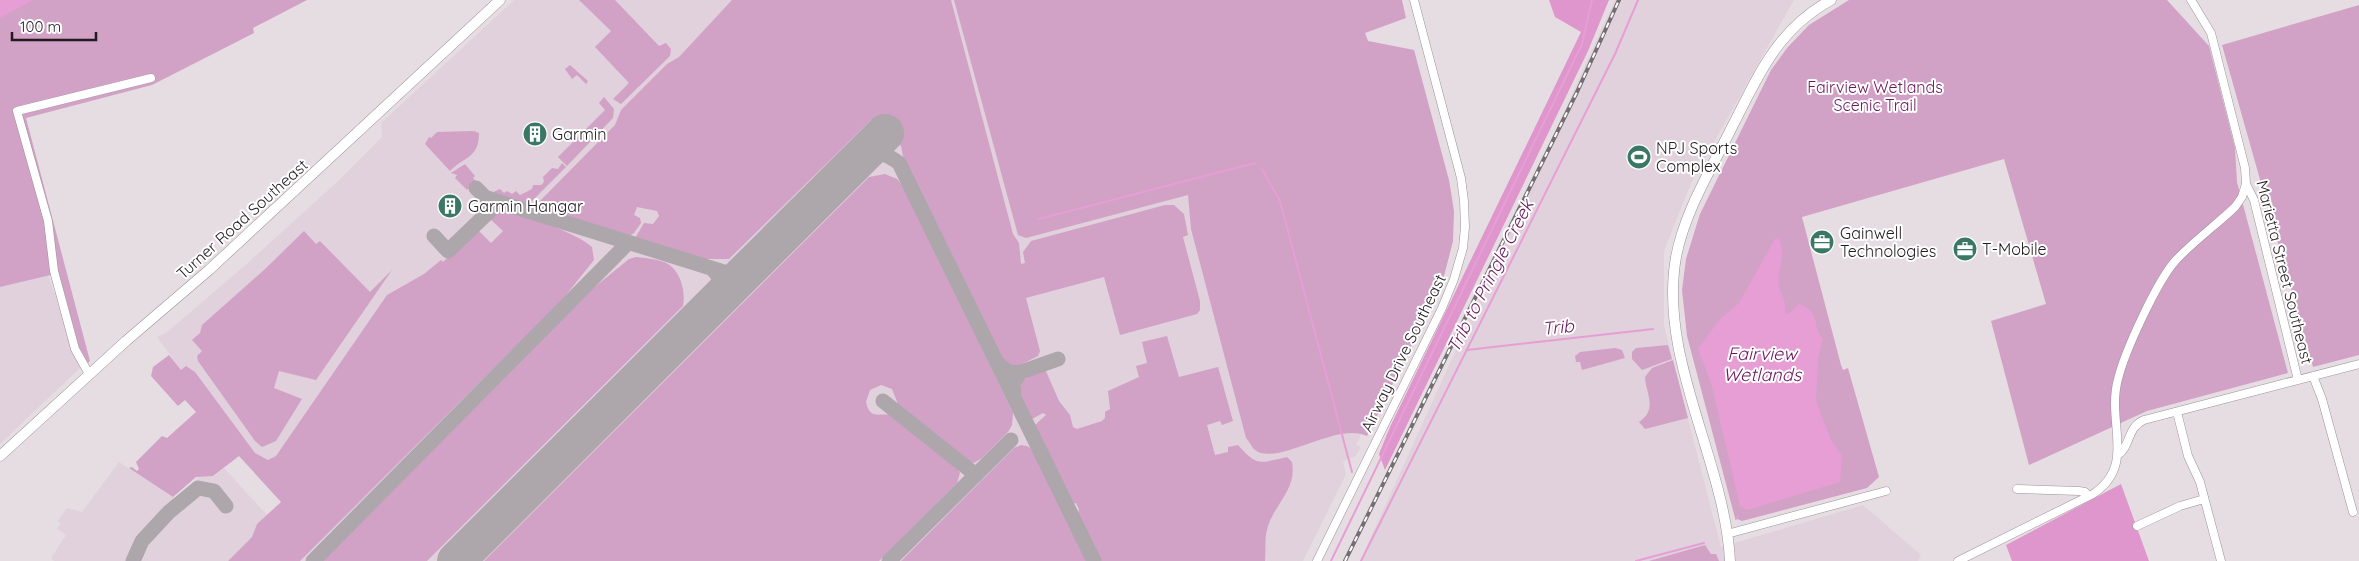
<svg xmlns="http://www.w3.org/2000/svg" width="2359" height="561" viewBox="0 0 2359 561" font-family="Quicksand,sans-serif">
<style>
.built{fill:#e1d1dc}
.green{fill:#d2a1c6}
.forest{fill:#de96cd}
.water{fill:#e69ed5}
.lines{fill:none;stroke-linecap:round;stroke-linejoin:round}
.stream{stroke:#e69ed5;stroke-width:2}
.taxiway{stroke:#ada6aa;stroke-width:15}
.runway{stroke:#ada6aa;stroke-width:38}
.minor-casing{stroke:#9b9298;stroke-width:9}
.major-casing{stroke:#9b9298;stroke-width:11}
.minor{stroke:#fff;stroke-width:8}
.major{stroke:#fff;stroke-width:10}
.rail-casing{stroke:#746e72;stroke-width:4}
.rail{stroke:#fff;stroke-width:2;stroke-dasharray:5.5;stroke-linecap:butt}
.labels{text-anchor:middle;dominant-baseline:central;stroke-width:4;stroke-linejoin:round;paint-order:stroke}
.park-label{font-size:16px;fill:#6b185d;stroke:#fff}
.poi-label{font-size:16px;fill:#1f1b1e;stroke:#fff;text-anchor:start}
.street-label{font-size:16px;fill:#1f1b1e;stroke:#fff}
.water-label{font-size:18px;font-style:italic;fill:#6a175c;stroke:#fff}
</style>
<rect width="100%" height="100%" fill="#e6dde3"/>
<!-- built -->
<path class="built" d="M 514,0 L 1402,0 L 1365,33 L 1368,41 L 1414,50 L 1452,196 L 1453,241 L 1444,276 L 1367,436 L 1362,433 L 1356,445 L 1361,447 L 1356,456 L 1343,461 L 1346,474 L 1303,561 L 255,561 L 301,515 L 181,370 L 157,337 L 166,333 L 250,261 L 338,181 L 382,137 L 381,123 Z
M 1615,0 L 1794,0 L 1691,183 L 1664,251 L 1664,326 L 1721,547 L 1863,505 L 1921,555 L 1918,561 L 1360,561 Z
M 48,275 L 80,368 L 0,444 L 0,287 Z
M 119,462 L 175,498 L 200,476 L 214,476 L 224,468 L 267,515 L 257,524 L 252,537 L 228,561 L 54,561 L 51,558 L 66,535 L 57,529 L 61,523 L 58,521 L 67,508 L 82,512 Z"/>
<!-- green -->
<path class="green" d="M 0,0 L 307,0 L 253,28 L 254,33 L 152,85 L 26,118 L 90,361 L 88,363 L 79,347 L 59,273 L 0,287 Z
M 579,0 L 615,0 L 659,46 L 666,43 L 671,49 L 670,56 L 621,104 L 613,99 L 629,83 L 595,47 L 611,31 Z
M 732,0 L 951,0 L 1013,234 L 1019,243 L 1021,264 L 1025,263 L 1023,252 L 1031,241 L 1165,205 L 1174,205 L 1184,214 L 1188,235 L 1183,237 L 1200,301 L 1200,310 L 1197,314 L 1120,335 L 1104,277 L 1026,298 L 1040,351 L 1038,356 L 1016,367 L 1008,365 L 1002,359 L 903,156 L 901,146 L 872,119 L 729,259 L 702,259 L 635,238 L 644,223 L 653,224 L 659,216 L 657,211 L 637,207 L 634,215 L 640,218 L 641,223 L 634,233 L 629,236 L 541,209 L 540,201 L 615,125 L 621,110 L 667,64 L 679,57 Z
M 954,0 L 1402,0 L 1406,18 L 1365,33 L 1368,41 L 1414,50 L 1449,180 L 1454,211 L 1453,241 L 1444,276 L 1434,300 L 1367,436 C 1337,421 1277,467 1255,450 C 1252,448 1249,441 1246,438 L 1191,229 L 1188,195 L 1026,238 L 1018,235 Z
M 1849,0 L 2167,0 L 2209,46 L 2235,148 L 2237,182 L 2288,373 L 2147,411 L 2029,465 L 1991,321 L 2046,304 L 2004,159 L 1802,217 L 1841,365 L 1843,370 L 1848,368 L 1879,477 L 1867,488 L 1742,521 L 1735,518 L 1687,336 L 1682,290 L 1686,259 L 1700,214 L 1771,70 L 1787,48 L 1809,25 Z
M 2359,5 L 2359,355 L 2313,367 L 2222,45 Z
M 570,65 L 588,81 L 586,84 L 577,75 L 572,79 L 565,69 Z
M 604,97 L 614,109 L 613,118 L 567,166 L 558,157 L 605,110 L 599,103 Z
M 474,131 L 479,133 C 479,158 465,156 450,171 L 425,144 L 429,137 L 431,138 L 437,132 Z
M 562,163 L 566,167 L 529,204 L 491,193 L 500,189 L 504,193 L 507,191 L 512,194 L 516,191 L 520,195 L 532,189 L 533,185 L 541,185 L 544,182 L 543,177 L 552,168 L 558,169 Z
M 465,164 L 475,176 L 473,178 L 476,181 L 467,190 L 455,178 L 457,175 L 451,173 Z
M 885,174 L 897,179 L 903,186 L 1013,413 L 1012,425 L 1008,432 L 982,458 L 974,463 L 964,460 L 900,409 L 892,389 L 881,385 L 870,390 L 866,402 C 870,422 882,411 893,416 C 909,424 940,452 955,464 L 960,473 L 957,483 L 879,561 L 484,561 L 869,177 Z
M 496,209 C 517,211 577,233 592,247 L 594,260 L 562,300 L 300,561 L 228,561 L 252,537 L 257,524 L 281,502 L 239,456 L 213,476 L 196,477 L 173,497 L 129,468 L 132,467 L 137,471 L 139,469 L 136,462 L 162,436 L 167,438 L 196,412 L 185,400 L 178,406 L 151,376 L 153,367 L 169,355 L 181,370 L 186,366 L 195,372 L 255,453 L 268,460 L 276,456 L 387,295 L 424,274 L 441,260 L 443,262 L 477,229 L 491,243 L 503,231 L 488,217 Z
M 304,231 L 316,244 L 320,241 L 370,292 L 392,270 L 316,380 L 279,371 L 274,388 L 302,399 L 276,441 L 262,447 L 255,441 L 198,361 L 197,356 L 202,351 L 192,340 L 200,333 L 202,325 L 264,270 Z
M 636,257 C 645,258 655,259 664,262 C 680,268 686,291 683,306 L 427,561 L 320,561 L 591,290 L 629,259 Z
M 1167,336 L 1179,377 L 1218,367 L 1233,421 L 1222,425 L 1220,421 L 1207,425 L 1215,455 L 1228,452 L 1228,447 L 1238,445 C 1257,467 1260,463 1287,457 L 1292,462 C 1297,489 1276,502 1268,526 C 1264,537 1266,549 1265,561 L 1101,561 L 1078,513 L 1079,509 L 1076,503 L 1073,504 L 1035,425 L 1046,415 L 1043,413 L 1032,419 C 1018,391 1010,382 1045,369 L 1059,401 L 1070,415 L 1073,427 L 1077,429 L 1102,421 L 1105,418 L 1105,412 L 1110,409 L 1108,391 L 1139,377 L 1136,366 L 1147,363 L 1142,342 Z
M 1668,345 L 1672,359 L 1669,360 L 1642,370 L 1632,359 L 1632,352 L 1636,348 Z
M 1615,348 L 1622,350 L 1625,358 L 1582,370 L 1580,362 L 1576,362 L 1575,356 L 1580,352 Z
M 1673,360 L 1688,418 L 1645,429 L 1639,422 C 1658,410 1646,394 1645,377 L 1652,368 Z
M 1021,445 L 1027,446 L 1033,450 L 1087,561 L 901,561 L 1014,448 Z
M 1705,545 L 1711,554 L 1716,554 L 1719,561 L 1649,561 Z"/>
<!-- forest -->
<path class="forest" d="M 1549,0 L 1609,0 L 1588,51 L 1385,470 L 1379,454 L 1390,427 L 1581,32 L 1555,17 Z
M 2121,484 L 2149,561 L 2012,561 L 2006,545 Z"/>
<!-- water -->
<path class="water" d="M 0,0 L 33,0 L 0,18 Z
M 1778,238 C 1789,255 1775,270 1779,286 C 1782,298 1786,298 1785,313 L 1788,314 L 1799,304 C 1822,312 1811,325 1823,339 L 1818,359 L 1816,401 L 1830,438 L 1842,456 L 1840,482 L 1747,510 L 1740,506 L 1711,383 L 1698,349 L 1720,319 L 1739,303 L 1775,239 Z"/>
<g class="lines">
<!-- stream -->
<path class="stream" d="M 1262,169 L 1280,201 L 1352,472
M 1039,219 L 1255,163
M 1467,350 L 1653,329
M 1736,519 L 1738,516
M 1331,561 L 1582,44 L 1592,0
M 1361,561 L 1615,54 L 1638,0
M 1636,561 L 1704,543"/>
<!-- taxiway -->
<path class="taxiway" d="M 862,156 C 878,150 885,153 899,163 L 1094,561
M 476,188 L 485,197 L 499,202
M 434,236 L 448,251 L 499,202 L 727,273 L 740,274 L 748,270
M 712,269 C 723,279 723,288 717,300
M 998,363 C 1004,371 1011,374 1021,372 L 1013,383 L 1014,396
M 1021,372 L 1058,359
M 883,401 L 976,475
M 133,561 L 142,541 L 169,512 L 198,488 L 214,491 L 226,506
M 313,561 L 628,243
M 889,561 L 1011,440"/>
<!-- runway -->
<path class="runway" d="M 456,561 L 885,133"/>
<defs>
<path id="minor" d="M 2246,184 L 2254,200 L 2298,380
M 89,374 L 75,349 L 54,271 L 48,221 L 17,111 L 151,78
M 2313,376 L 2322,399 L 2353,512
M 2177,412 L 2188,456 L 2200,482 L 2221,561
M 2118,455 C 2131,446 2127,427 2144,420 L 2359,364
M 2017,489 L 2079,491 L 2085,492 L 2088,496
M 2137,526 L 2180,506 L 2204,499
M 1727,534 L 1886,491
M 1317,561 L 1442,308 L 1454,279 L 1463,248 L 1465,227 L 1464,201 L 1461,178 L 1414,0
M 1958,561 L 2093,494 C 2137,465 2106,423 2118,379 C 2125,351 2157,281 2176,260 C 2194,241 2216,225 2235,207 L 2242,197 L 2246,184 L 2245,168 L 2211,33 L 2191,0"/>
<path id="major" d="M 0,456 L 126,341 L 209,270 L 500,0
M 1730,561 C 1725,461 1658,359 1676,257 C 1685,210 1712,168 1733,125 C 1759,74 1778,29 1831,0"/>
</defs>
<!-- minor casing -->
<use href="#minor" class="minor-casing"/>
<!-- major casing -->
<use href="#major" class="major-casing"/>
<!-- minor -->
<use href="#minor" class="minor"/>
<!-- major -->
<use href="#major" class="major"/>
<defs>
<path id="rail" d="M 1345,561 L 1577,92 L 1619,0"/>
</defs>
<!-- rail casing -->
<use href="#rail" class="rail-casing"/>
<!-- rail -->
<use href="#rail" class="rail"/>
</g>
<!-- icons -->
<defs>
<symbol id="building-disc" viewBox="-11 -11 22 22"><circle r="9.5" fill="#3a7864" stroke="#fff"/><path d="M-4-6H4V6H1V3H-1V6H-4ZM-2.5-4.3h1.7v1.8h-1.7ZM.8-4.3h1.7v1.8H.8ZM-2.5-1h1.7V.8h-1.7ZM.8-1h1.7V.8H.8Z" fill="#fff"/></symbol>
<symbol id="stadium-disc" viewBox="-11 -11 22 22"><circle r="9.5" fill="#3a7864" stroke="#fff"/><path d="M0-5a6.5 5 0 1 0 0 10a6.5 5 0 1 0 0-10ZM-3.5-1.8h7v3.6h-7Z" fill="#fff"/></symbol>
<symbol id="office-disc" viewBox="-11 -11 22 22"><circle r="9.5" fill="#3a7864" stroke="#fff"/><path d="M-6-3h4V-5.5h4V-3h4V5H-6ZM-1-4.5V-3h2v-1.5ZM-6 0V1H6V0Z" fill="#fff"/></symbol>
</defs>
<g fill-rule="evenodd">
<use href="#building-disc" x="521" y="120" width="28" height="28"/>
<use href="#stadium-disc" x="1625" y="143" width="28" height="28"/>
<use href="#building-disc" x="436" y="192" width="28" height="28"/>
<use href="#office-disc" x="1808" y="228" width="28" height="28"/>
<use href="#office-disc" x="1951" y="235" width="28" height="28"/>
</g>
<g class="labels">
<!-- park labels -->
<g class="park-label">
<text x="1875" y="87">Fairview Wetlands<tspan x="1875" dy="18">Scenic Trail</tspan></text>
</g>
<!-- poi labels -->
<g class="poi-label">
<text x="552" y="134">Garmin</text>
<text x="1656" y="148">NPJ Sports<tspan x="1656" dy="18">Complex</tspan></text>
<text x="468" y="206">Garmin Hangar</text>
<text x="1840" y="233">Gainwell<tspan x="1840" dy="18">Technologies</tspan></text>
<text x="1982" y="249">T-Mobile</text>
</g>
<!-- street labels -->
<g class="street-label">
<text transform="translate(242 219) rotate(-42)">Turner Road Southeast</text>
<text transform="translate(2285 272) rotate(76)">Marietta Street Southeast</text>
<text transform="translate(1403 353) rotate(-64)">Airway Drive Southeast</text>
</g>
<!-- water labels -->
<g class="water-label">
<text transform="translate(1490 276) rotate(-63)">Trib to Pringle Creek</text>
<text transform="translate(1558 327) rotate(-6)">Trib</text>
<text x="1762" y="353">Fairview<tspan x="1762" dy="21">Wetlands</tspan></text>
</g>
</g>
<!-- scale -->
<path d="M12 32v8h84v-8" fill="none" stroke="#1f1b1e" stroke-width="2.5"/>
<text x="20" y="32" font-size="15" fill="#1f1b1e" stroke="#ffffff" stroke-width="4" paint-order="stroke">100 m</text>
</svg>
